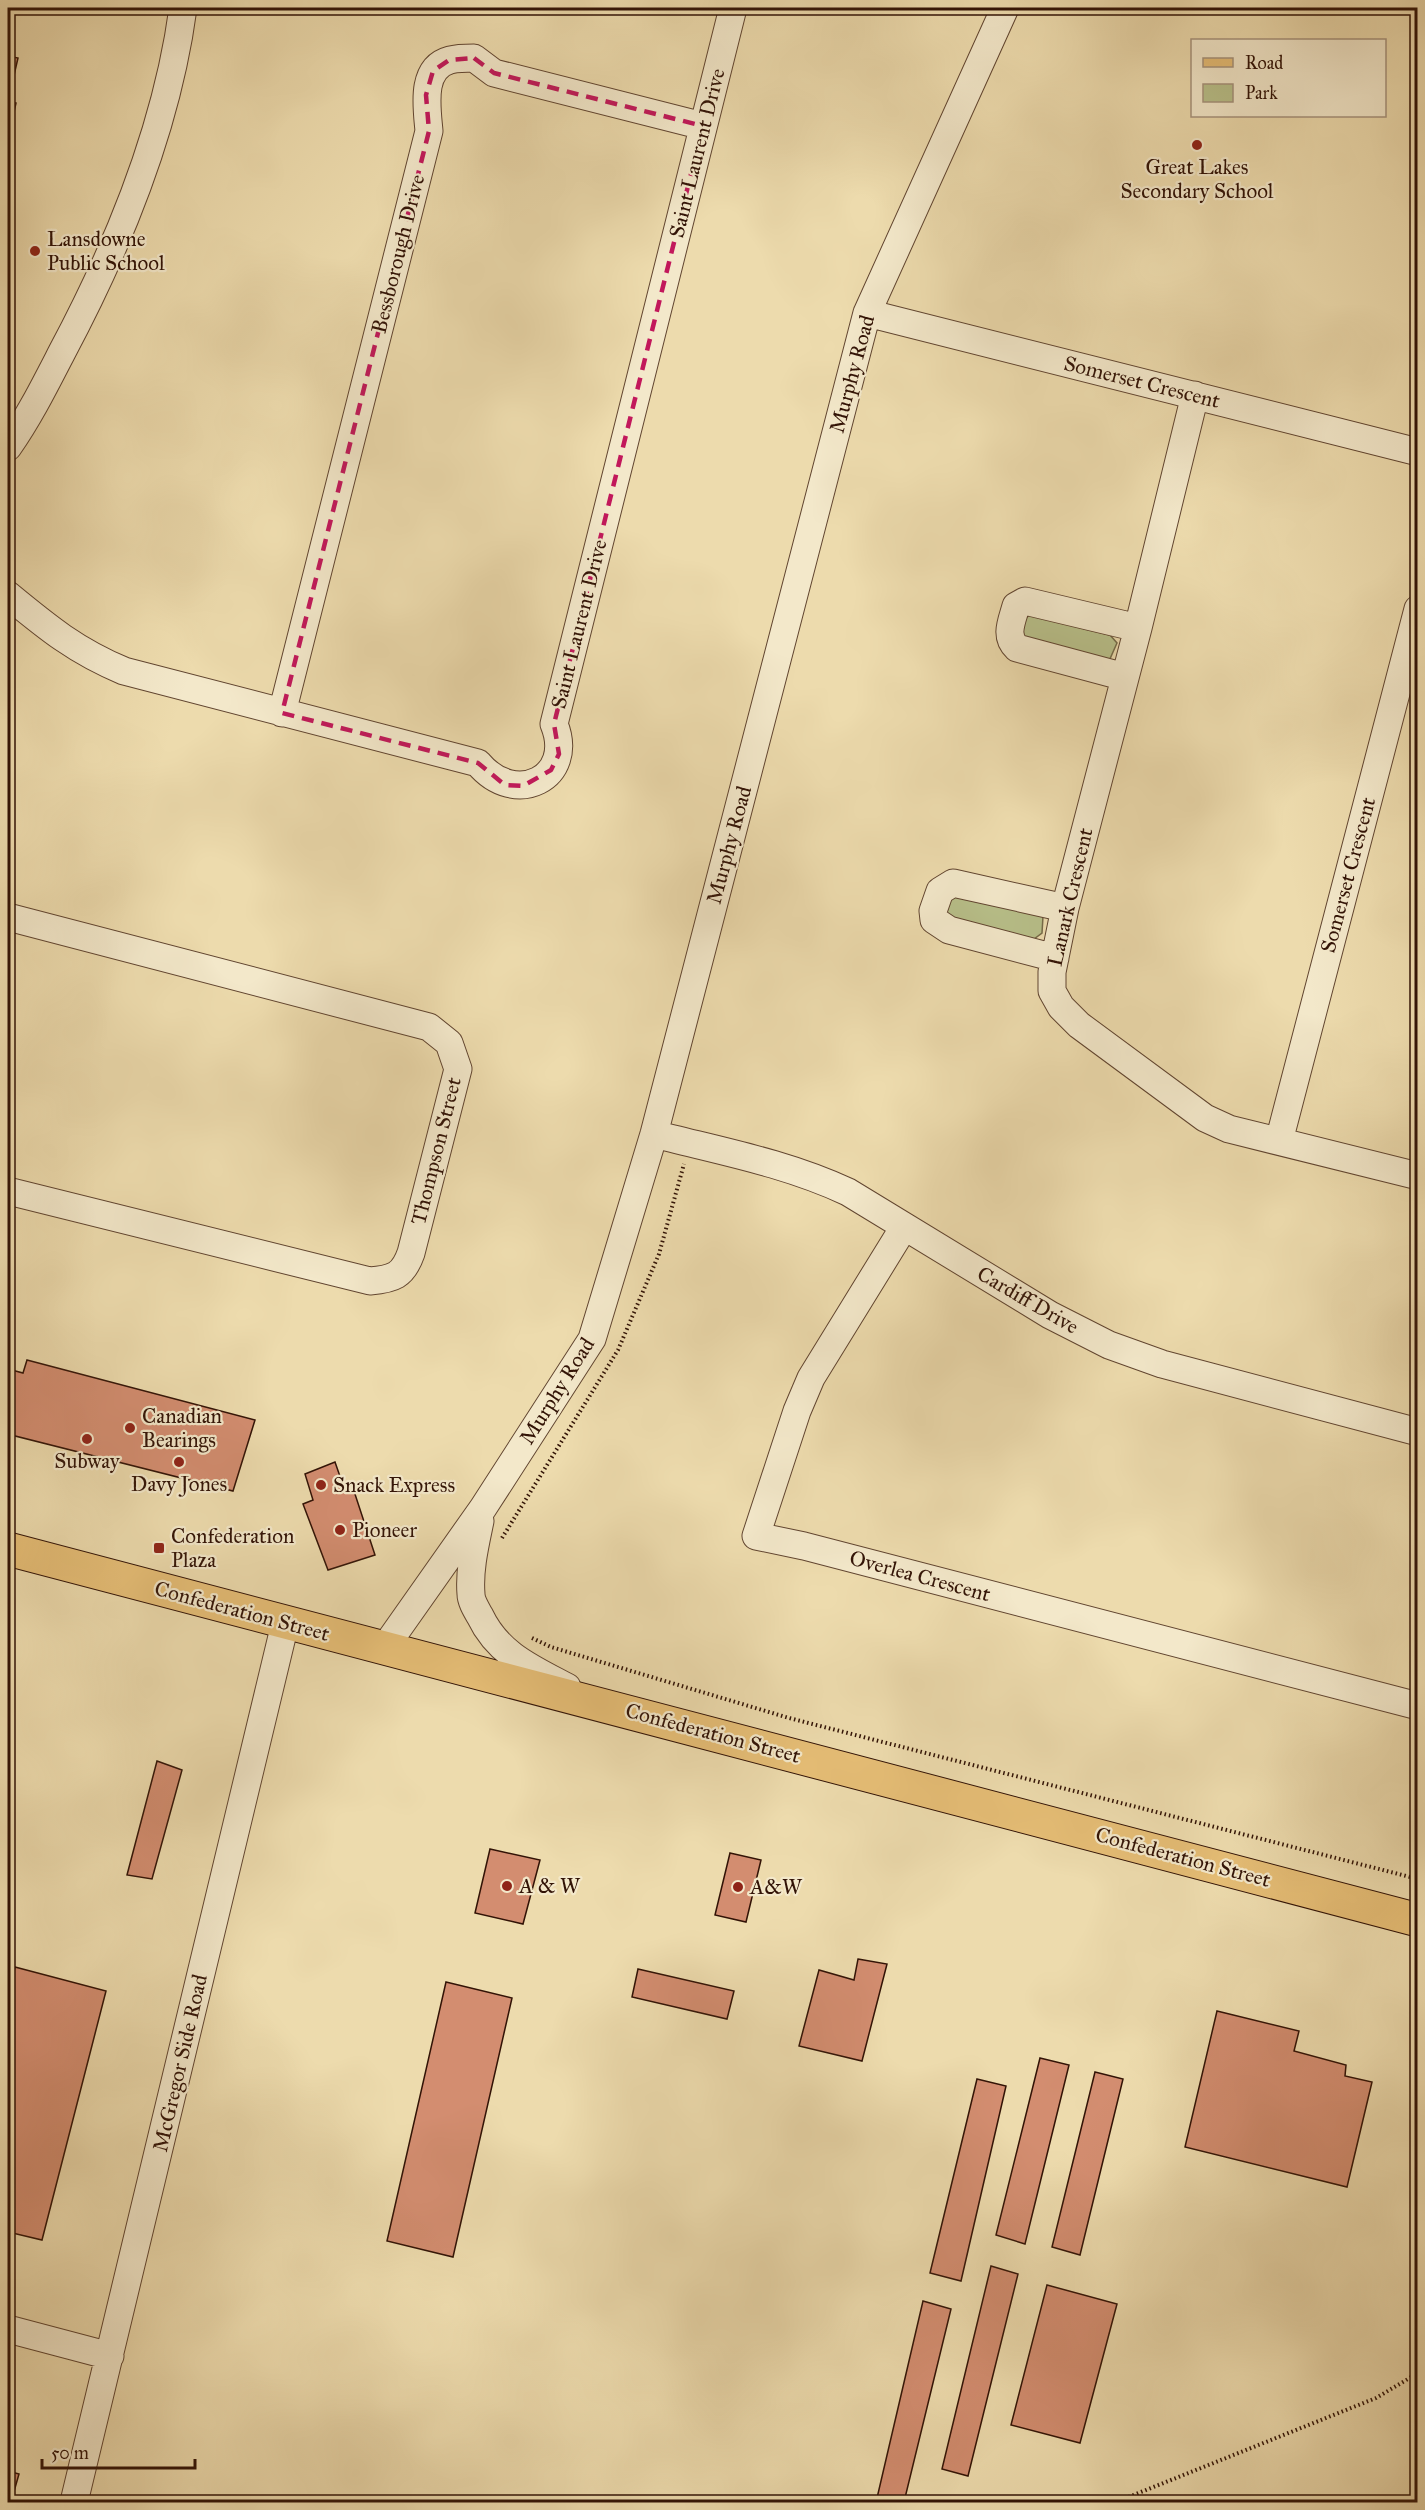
<svg xmlns="http://www.w3.org/2000/svg" width="1425" height="2510" viewBox="0 0 1425 2510" font-family="'IM FELL Great Primer',serif">
<style>
.green{fill:#b8c08a;stroke:#756a48;stroke-width:1.5}
.building{fill:#d38d70;stroke:#321306;stroke-width:1.5}
.lines{fill:none;stroke-linecap:round;stroke-linejoin:round}
.minor-casing{stroke:#614530;stroke-width:29}
.major-casing{stroke:#321306;stroke-width:35}
.path{stroke:#321306;stroke-width:4;stroke-dasharray:1.5 3;stroke-linecap:butt}
.minor{stroke:#f3e8ca;stroke-width:27}
.major{stroke:#e6be76;stroke-width:33}
.marked{fill:none;stroke:#c2185b;stroke-width:4.5;stroke-dasharray:12 8;stroke-linejoin:round}
.poi-dot{fill:#8f2418;stroke:#f3e8ca;stroke-width:2}
.labels{text-anchor:middle;dominant-baseline:central;stroke-width:4.5;stroke-linejoin:round;paint-order:stroke}
.street-label{font-size:21px;fill:#321306;stroke:#f3e8ca}
.poi-label{font-size:21px;fill:#321306;stroke:#f3e8ca;text-anchor:start}
</style>
<rect width="100%" height="100%" fill="#eddbad"/>
<filter id="stains"><feTurbulence type="fractalNoise" baseFrequency=".00333" numOctaves="4"/><feColorMatrix values="0 0 0 0 .2 0 0 0 0 .09 0 0 0 0 .02 0 0 0 .5 -.17"/></filter>
<radialGradient id="worn" r=".72"><stop offset=".6" stop-color="#630" stop-opacity="0"/><stop offset="1" stop-color="#630" stop-opacity=".3"/></radialGradient>
<!-- green -->
<path class="green" d="M 1029,615 L 1110,635 L 1117,643 L 1109,661 L 1023,640 L 1020,625 Z
M 950,895 L 1043,916 L 1042,933 L 1034,939 L 949,917 L 947,912 Z"/>
<!-- building -->
<path class="building" d="M 8,56 L 18,58 L 8,101 L 16,103 L 12,121 L 8,120 Z
M 27,1360 L 255,1420 L 233,1491 L 11,1435 L 8,1444 L 8,1369 L 23,1373 Z
M 335,1462 L 344,1488 L 352,1485 L 375,1555 L 328,1570 L 303,1504 L 313,1500 L 305,1474 Z
M 157,1761 L 182,1770 L 152,1879 L 127,1875 Z
M 490,1849 L 540,1860 L 523,1924 L 475,1913 Z
M 730,1853 L 761,1860 L 746,1922 L 715,1915 Z
M 858,1959 L 887,1964 L 862,2061 L 799,2046 L 819,1970 L 854,1980 Z
M 15,1967 L 106,1991 L 42,2240 L 8,2232 L 8,1996 Z
M 638,1969 L 734,1991 L 727,2019 L 632,1997 Z
M 446,1982 L 512,1998 L 453,2257 L 387,2241 Z
M 1217,2011 L 1299,2031 L 1294,2051 L 1346,2065 L 1345,2076 L 1372,2082 L 1347,2187 L 1185,2147 Z
M 1040,2058 L 1069,2065 L 1025,2244 L 996,2235 Z
M 1095,2072 L 1123,2079 L 1080,2255 L 1052,2247 Z
M 977,2079 L 1006,2086 L 961,2281 L 930,2273 Z
M 991,2266 L 1018,2274 L 968,2476 L 942,2469 Z
M 1047,2285 L 1117,2304 L 1080,2443 L 1011,2425 Z
M 923,2301 L 951,2309 L 904,2502 L 893,2502 L 877,2498 Z
M 8,2471 L 19,2474 L 11,2502 L 8,2502 Z"/>
<g class="lines">
<defs>
<path id="minor" d="M 867,313 L 1418,452
M 1195,395 L 1138,628 L 1065,908 L 1052,972 L 1052,991 L 1061,1007 L 1079,1025 L 1205,1118 L 1229,1129 L 1418,1176
M 8,447 C 29,417 45,385 62,352 C 119,245 167,128 183,8
M 8,595 C 48,628 76,651 124,671 L 478,763 C 515,808 576,778 554,724 L 733,8
M 1125,677 L 1017,648 C 1004,636 1012,621 1016,606 L 1025,601 L 1138,628
M 282,713 L 429,131 C 427,108 420,68 450,60 C 458,58 467,58 474,58 L 494,73 L 703,126
M 8,917 L 429,1027 L 449,1043 L 458,1069 L 411,1253 C 403,1276 393,1279 370,1281 L 8,1191
M 1055,958 L 949,930 L 934,920 L 933,911 L 940,891 L 953,883 L 1065,908
M 654,1134 C 720,1151 786,1163 848,1192 L 1050,1315 L 1109,1345 L 1162,1364 L 1418,1432
M 1279,1141 L 1418,609
M 904,1227 L 811,1378 L 797,1411 L 756,1536 L 804,1546 L 1418,1706
M 480,1521 C 475,1545 469,1570 471,1594 C 471,1601 476,1609 480,1616 C 498,1654 531,1668 567,1687
M 385,1647 L 483,1508 L 592,1339 L 654,1134 L 867,313 L 1005,8
M 8,2329 L 110,2356
M 74,2502 L 285,1624"/>
<path id="major" d="M 8,1549 L 1418,1920"/>
</defs>
<!-- minor casing -->
<use href="#minor" class="minor-casing"/>
<!-- major casing -->
<use href="#major" class="major-casing"/>
<!-- path -->
<path class="path" d="M 502,1538 L 618,1350 L 659,1254 L 684,1164
M 532,1638 L 551,1647 L 789,1718 L 1418,1879
M 1116,2502 L 1376,2398 L 1418,2373"/>
<!-- minor -->
<use href="#minor" class="minor"/>
<!-- major -->
<use href="#major" class="major"/>
</g>
<!-- marked area -->
<path class="marked" d="M 474,58 L 494,73 L 703,126 L 554,724 L 559,754 L 551,770 L 523,786 L 505,785 L 478,763 L 282,713 L 429,131 L 426,95 L 433,71 L 449,60 Z"/>
<!-- markers -->
<g class="poi-dot">
<circle cx="1197" cy="145" r="6"/>
<circle cx="35" cy="251" r="6"/>
<circle cx="130" cy="1428" r="6"/>
<circle cx="87" cy="1439" r="6"/>
<circle cx="179" cy="1462" r="6"/>
<circle cx="321" cy="1485" r="6"/>
<circle cx="340" cy="1530" r="6"/>
<rect x="153" y="1542" width="12" height="12" rx="3"/>
<circle cx="507" cy="1886" r="6"/>
<circle cx="738" cy="1887" r="6"/>
</g>
<g class="labels">
<!-- street labels -->
<g class="street-label">
<text transform="translate(697 153) rotate(-76)">Saint Laurent Drive</text>
<text transform="translate(398 254) rotate(-76)">Bessborough Drive</text>
<text transform="translate(852 374) rotate(-75)">Murphy Road</text>
<text transform="translate(1142 382) rotate(14)">Somerset Crescent</text>
<text transform="translate(579 624) rotate(-76)">Saint Laurent Drive</text>
<text transform="translate(729 845) rotate(-75)">Murphy Road</text>
<text transform="translate(1348 875) rotate(-75)">Somerset Crescent</text>
<text transform="translate(1070 897) rotate(-77)">Lanark Crescent</text>
<text transform="translate(436 1151) rotate(-76)">Thompson Street</text>
<text transform="translate(1028 1300) rotate(30)">Cardiff Drive</text>
<text transform="translate(557 1391) rotate(-58)">Murphy Road</text>
<text transform="translate(920 1576) rotate(15)">Overlea Crescent</text>
<text transform="translate(242 1611) rotate(15)">Confederation Street</text>
<text transform="translate(713 1733) rotate(15)">Confederation Street</text>
<text transform="translate(1183 1857) rotate(15)">Confederation Street</text>
<text transform="translate(180 2063) rotate(-77)">McGregor Side Road</text>
</g>
<!-- poi labels -->
<g class="poi-label">
<text x="1197" y="167" text-anchor="middle">Great Lakes<tspan x="1197" dy="24">Secondary School</tspan></text>
<text x="47" y="239">Lansdowne<tspan x="47" dy="24">Public School</tspan></text>
<text x="142" y="1416">Canadian<tspan x="142" dy="24">Bearings</tspan></text>
<text x="87" y="1461" text-anchor="middle">Subway</text>
<text x="179" y="1484" text-anchor="middle">Davy Jones</text>
<text x="333" y="1485">Snack Express</text>
<text x="352" y="1530">Pioneer</text>
<text x="171" y="1536">Confederation<tspan x="171" dy="24">Plaza</tspan></text>
<text x="519" y="1886">A &amp; W</text>
<text x="750" y="1887">A&amp;W</text>
</g>
</g>
<!-- margin -->
<rect width="1425" height="2510" fill="none" stroke="#eddbad" stroke-width="30"/>
<rect x="9" y="9" width="1407" height="2492" fill="none" stroke="#321306" stroke-width="3"/>
<rect x="15" y="15" width="1395" height="2480" fill="none" stroke="#321306" stroke-width="1.5"/>
<!-- legend -->
<rect x="1191" y="39" width="195" height="78" fill="#f3e8ca" stroke="#a6937c" stroke-width="1.5"/>
<rect x="1203" y="58" width="30" height="9" fill="#e6be76" stroke="#a6937c" stroke-width="1.5"/>
<text x="1245" y="69" font-size="18" fill="#321306">Road</text>
<rect x="1203" y="84" width="30" height="18" fill="#b8c08a" stroke="#a6937c" stroke-width="1.5"/>
<text x="1245" y="99" font-size="18" fill="#321306">Park</text>
<!-- scale -->
<path d="M42 2459v9h153v-9" fill="none" stroke="#321306" stroke-width="3"/>
<text x="51" y="2459" font-size="18" fill="#321306" stroke="#f3e8ca" stroke-width="4.5" paint-order="stroke">50 m</text>
<rect width="100%" height="100%" filter="url(#stains)"/>
<rect width="100%" height="100%" fill="url(#worn)"/>
</svg>
